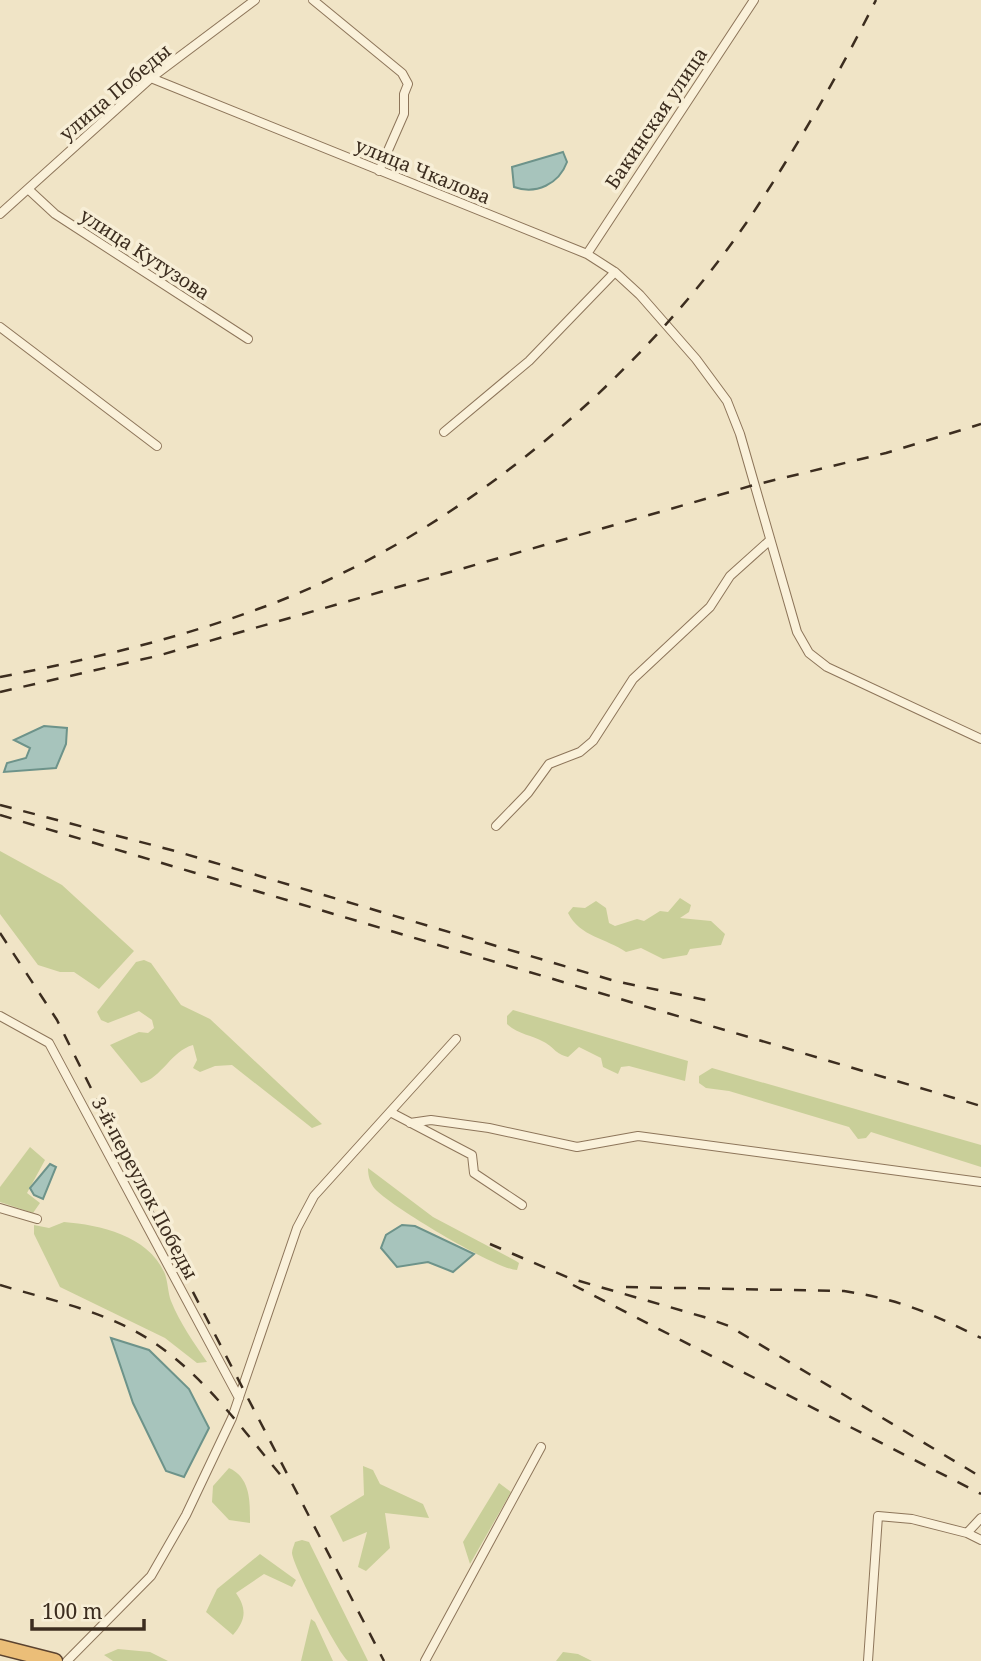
<svg xmlns="http://www.w3.org/2000/svg" width="981" height="1661" viewBox="0 0 981 1661" font-family="'Noto Serif',serif">
<style>
.green{fill:#c9cf99}
.water{fill:#a7c4bc;stroke:#6d938a;stroke-width:2}
.lines{fill:none;stroke-linecap:round;stroke-linejoin:round}
.minor-casing{stroke:#8d755a;stroke-width:10}
.trunk-casing{stroke:#5b432f;stroke-width:17}
.minor{stroke:#faf1da;stroke-width:8}
.trunk{stroke:#ebbe78;stroke-width:14}
.rail{stroke:#3c2d1f;stroke-width:2.5;stroke-dasharray:12 12;stroke-linecap:butt}
.labels{text-anchor:middle;dominant-baseline:central;stroke-width:7;stroke-linejoin:round;paint-order:stroke}
.street-label{font-size:19px;fill:#3c2d1f;stroke:#f7eed6}
</style>
<rect width="100%" height="100%" fill="#f0e4c6"/>
<!-- green -->
<path class="green" d="M 0,851 L 62,885 L 134,951 L 99,989 L 74,972 L 60,972 L 38,965 L 0,914 Z
M 680,898 L 691,905 L 689,912 L 680,918 L 711,921 L 725,934 L 721,945 L 690,949 L 687,955 L 663,959 L 641,948 L 626,952 C 606,938 580,937 568,913 L 573,907 L 585,908 L 596,901 L 606,908 L 609,923 L 615,926 L 637,919 L 644,921 L 660,911 L 668,912 Z
M 144,960 L 151,963 L 181,1005 L 210,1019 L 322,1124 L 312,1128 L 232,1065 L 215,1066 L 200,1072 L 193,1068 L 197,1060 L 193,1045 C 171,1051 162,1078 141,1083 L 110,1045 L 139,1032 L 148,1033 L 154,1028 L 152,1020 L 139,1011 L 108,1023 L 101,1020 L 97,1012 L 136,962 Z
M 513,1010 L 688,1061 L 685,1081 L 629,1066 L 621,1067 L 618,1074 L 603,1067 L 601,1058 L 579,1047 L 568,1057 C 554,1053 555,1048 544,1042 C 532,1035 517,1034 507,1024 L 507,1016 Z
M 712,1068 L 981,1145 L 981,1167 L 871,1132 L 866,1138 L 858,1139 L 849,1127 L 729,1091 L 706,1088 L 699,1083 L 699,1076 Z
M 30,1147 L 45,1160 L 27,1193 L 40,1203 L 33,1213 L 0,1202 L 0,1187 Z
M 368,1168 L 433,1217 L 516,1261 L 519,1263 L 517,1270 C 497,1270 390,1206 375,1189 C 370,1183 368,1176 368,1168 Z
M 64,1222 C 101,1225 149,1236 165,1274 C 168,1283 168,1293 171,1301 C 180,1323 194,1343 207,1362 L 197,1363 L 165,1338 L 60,1287 L 34,1234 L 34,1225 L 49,1228 Z
M 363,1466 L 373,1470 L 380,1484 L 423,1504 L 429,1518 L 385,1513 L 390,1548 L 366,1571 L 358,1567 L 367,1532 L 343,1542 L 330,1516 L 364,1495 Z
M 229,1468 C 251,1478 250,1502 250,1523 L 229,1520 L 212,1502 L 213,1486 Z
M 499,1483 L 511,1492 L 470,1564 L 463,1542 Z
M 302,1540 L 309,1542 L 368,1661 L 348,1661 C 337,1651 293,1566 292,1553 C 292,1549 294,1546 295,1542 Z
M 260,1554 L 296,1580 L 292,1587 L 264,1574 L 236,1593 C 247,1609 246,1620 233,1635 L 206,1612 L 217,1589 Z
M 311,1619 L 315,1622 L 333,1661 L 301,1661 Z
M 118,1649 L 150,1652 L 168,1661 L 113,1661 L 104,1655 Z
M 563,1652 L 578,1654 L 592,1661 L 556,1661 Z"/>
<!-- water -->
<path class="water" d="M 563,152 L 567,162 C 559,184 536,195 514,187 L 512,167 Z
M 44,726 L 67,728 L 66,744 L 56,768 L 4,772 L 7,763 L 26,758 L 30,748 L 14,740 Z
M 50,1164 L 56,1167 L 43,1199 L 34,1195 L 30,1188 Z
M 402,1225 L 415,1226 L 474,1254 L 453,1272 L 428,1262 L 397,1267 L 381,1248 L 386,1235 Z
M 111,1338 L 149,1350 L 189,1389 L 209,1428 L 184,1477 L 166,1471 L 133,1403 Z"/>
<g class="lines">
<defs>
<path id="minor" d="M 313,0 L 402,73 L 408,84 L 404,94 L 404,114 L 379,171
M 151,78 L 587,254 L 615,272 L 640,295 L 696,359 L 727,401 L 740,434 L 797,632 L 809,653 L 827,667 L 981,739
M 28,189 L 55,214 L 248,339
M 0,214 L 151,78 L 255,0
M 587,254 L 754,0
M 0,327 L 157,446
M 444,432 L 529,361 L 615,272
M 496,826 L 528,793 L 549,764 L 580,752 L 593,741 L 633,679 L 710,607 L 730,576 L 769,541
M 0,1016 L 49,1043 L 239,1398
M 392,1113 L 472,1155 L 474,1173 L 522,1205
M 410,1123 L 431,1120 L 489,1128 L 577,1147 L 638,1136 L 981,1182
M 0,1208 L 37,1219
M 967,1533 L 981,1540
M 67,1661 L 151,1576 L 186,1515 L 232,1418 L 297,1228 L 314,1196 L 456,1039
M 425,1661 L 541,1447
M 868,1661 L 878,1516 L 912,1519 L 967,1533 L 981,1518"/>
<path id="trunk" d="M 0,1647 L 55,1661"/>
</defs>
<!-- minor casing -->
<use href="#minor" class="minor-casing"/>
<!-- trunk casing -->
<use href="#trunk" class="trunk-casing"/>
<!-- minor -->
<use href="#minor" class="minor"/>
<!-- trunk -->
<use href="#trunk" class="trunk"/>
<!-- rail -->
<path class="rail" d="M 0,677 C 87,660 174,640 258,609 C 451,540 636,385 751,216 C 797,147 839,74 876,0
M 0,692 L 157,656 L 754,485 L 886,453 L 981,424
M 0,805 L 175,851 L 615,981 L 715,1002
M 0,815 L 981,1106
M 0,933 L 57,1020 L 180,1267 L 384,1661
M 490,1244 L 569,1278 L 704,1317 L 729,1326 L 981,1477
M 0,1285 C 50,1300 105,1311 150,1340 C 204,1375 242,1429 283,1478
M 573,1285 L 981,1494
M 626,1287 L 844,1291 C 902,1300 930,1313 981,1338"/>
</g>
<g class="labels">
<!-- street labels -->
<g class="street-label">
<text transform="translate(115 92) rotate(-40)">улица Победы</text>
<text transform="translate(656 118) rotate(-56)">Бакинская улица</text>
<text transform="translate(423 171) rotate(22)">улица Чкалова</text>
<text transform="translate(145 254) rotate(33)">улица Кутузова</text>
<text transform="translate(145 1188) rotate(62)">3-й переулок Победы</text>
</g>
</g>
<!-- scale -->
<path d="M32 1619v10h112v-10" fill="none" stroke="#3c2d1f" stroke-width="3.5"/>
<text x="42" y="1619" font-size="21" fill="#3c2d1f" stroke="#f7eed6" stroke-width="5" paint-order="stroke">100 m</text>
</svg>
